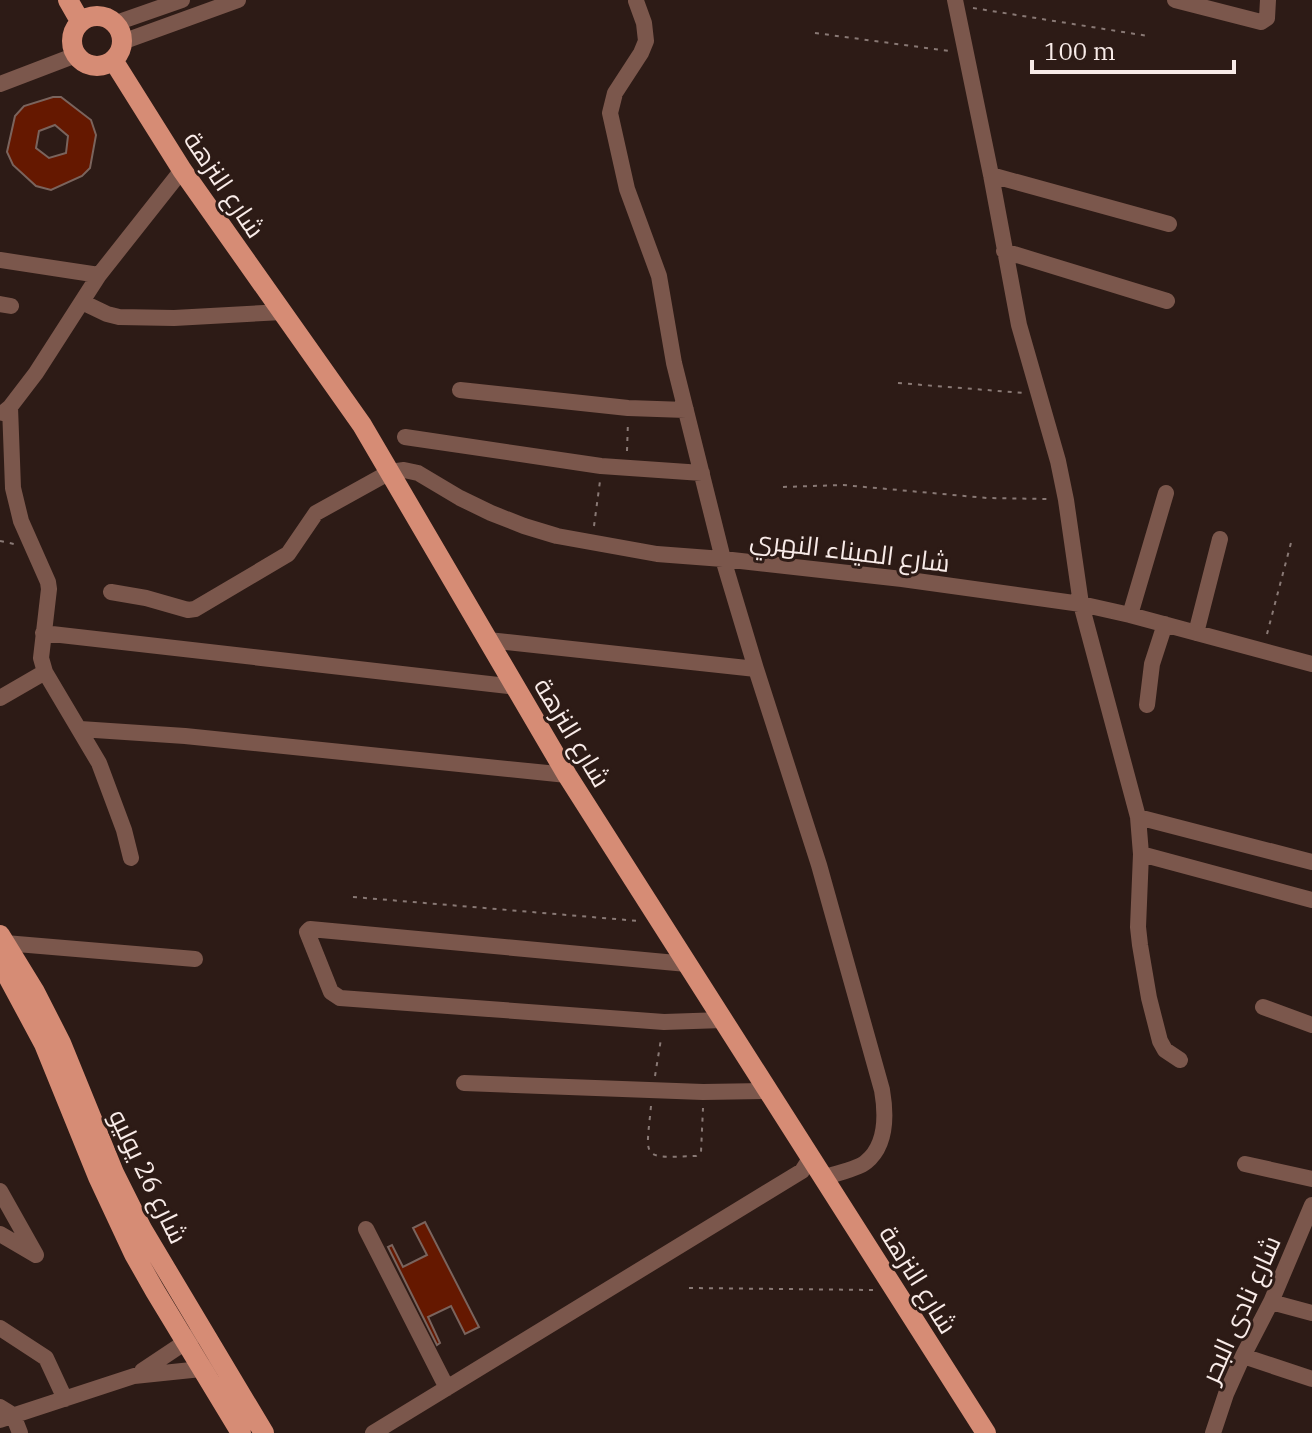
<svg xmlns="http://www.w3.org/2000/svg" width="1312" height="1433" viewBox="0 0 1312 1433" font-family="'IBM Plex Serif',Cairo,serif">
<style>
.building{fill:#651800;stroke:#7a645d;stroke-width:2;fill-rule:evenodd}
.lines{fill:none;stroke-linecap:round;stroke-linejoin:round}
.path{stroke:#897975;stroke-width:2;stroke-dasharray:4 6;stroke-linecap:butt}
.minor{stroke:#7b574c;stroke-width:16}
.major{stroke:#d68c75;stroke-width:20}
.labels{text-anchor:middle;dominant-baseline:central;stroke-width:6;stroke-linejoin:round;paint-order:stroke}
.street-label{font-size:26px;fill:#f8ebe8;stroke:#2d1b16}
</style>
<rect width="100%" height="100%" fill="#2d1b16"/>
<!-- building -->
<path class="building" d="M 53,97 L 61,97 L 91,120 L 96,135 L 90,168 L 82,176 L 51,190 L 36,186 L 13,165 L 7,152 L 15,116 L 24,106 ZM 55,125 L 68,136 L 66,153 L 49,158 L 36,148 L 39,131 Z
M 425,1222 L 479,1327 L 465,1334 L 451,1306 L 428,1317 L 440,1343 L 437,1345 L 388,1247 L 392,1245 L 403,1267 L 427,1255 L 413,1228 Z"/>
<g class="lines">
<!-- path -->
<path class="path" d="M 973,8 L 1148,36
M 815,33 L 949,51
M 898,383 L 1024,393
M 627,451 L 628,421
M 783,487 L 843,485 L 987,498 L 1049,499
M 594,526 L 600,481
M 0,541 L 14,544
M 1267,634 L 1292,539
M 353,897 L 639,921
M 655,1076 L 661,1039
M 651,1106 C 646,1160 640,1158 696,1156 L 701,1152 L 703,1108
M 689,1288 L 874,1290"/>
<!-- minor -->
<path class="minor" d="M 955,0 L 991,175 L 1019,325 L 1058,461 L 1066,500 L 1081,604 L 1138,817 L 1141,854 L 1138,927 L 1140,945 L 1149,998 L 1160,1041 L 1165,1050 L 1180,1060
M 1175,0 L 1261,22 L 1267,18 L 1268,0
M 116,23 L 182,0
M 122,42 L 238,0
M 0,84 L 76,55
M 991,175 L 1169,224
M 1004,251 L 1167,301
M 0,260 L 99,275
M 82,302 L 107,314 L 119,317 L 174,318 L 283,312
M 0,304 L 11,306
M 460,390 L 628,408 L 686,410
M 10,407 L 13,488 L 21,521 L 48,582 L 49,589 L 41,658 L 45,672 L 99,763 L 124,830 L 131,858
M 3,413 L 10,407 L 36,373 L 99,275 L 182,170
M 405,437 L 601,466 L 702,473
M 111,592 L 146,598 L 188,610 L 195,609 L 288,554 L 316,513 L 390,472 L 404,470 L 418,473 L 460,498 L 491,513 L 524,526 L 557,536 L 657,554 L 723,559 L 902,579 L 1081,604 L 1130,615 L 1312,664
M 1130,615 L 1166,493
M 43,633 L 516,687
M 1196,633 L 1220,539
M 488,640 L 756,669 L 723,559 L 674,363 L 659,276 L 627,189 L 610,113 L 615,93 L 641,53 L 646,41 L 644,23 L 636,1
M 756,669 L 819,865 L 882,1090 C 886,1113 887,1145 866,1162 C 858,1169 835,1174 824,1177
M 0,698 L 45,672
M 1147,705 L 1152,664 L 1165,624
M 80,729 L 185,736 L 567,775
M 1138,817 L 1312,862
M 1141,854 L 1312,900
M 5,943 L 195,959
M 687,964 L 310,929 L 307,932 L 331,992 L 340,998 L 664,1022 L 723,1020
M 1263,1007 L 1312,1025
M 464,1083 L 703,1092 L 769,1091
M 1245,1164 L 1312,1179
M 0,1191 L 36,1255 L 0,1234
M 366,1229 L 447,1388
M 1271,1302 L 1312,1313
M 0,1328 L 46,1358 L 65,1399
M 1243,1356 L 1312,1379
M 142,1371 L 193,1337
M 0,1407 L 13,1415 L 20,1433
M 0,1420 L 134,1376 L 211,1368
M 373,1433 L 802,1171 L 811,1157
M 1213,1433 L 1226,1394 L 1243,1356 L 1271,1302 L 1312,1205"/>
<!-- major -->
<path class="major" d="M 68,0 L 80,21
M72 41a25 25 0 1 1 50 0a25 25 0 1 1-50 0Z
M 113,60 L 182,170 L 362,425 L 567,775 L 986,1433
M 0,935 L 35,992 L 61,1043 L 114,1173 L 142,1229 L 264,1433
M 0,962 L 44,1044 L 98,1177 L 134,1254 L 155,1291 L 241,1433"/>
</g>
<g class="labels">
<!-- street labels -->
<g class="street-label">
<text transform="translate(225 184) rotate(56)">شارع النزهة</text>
<text transform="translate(850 550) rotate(7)">شارع الميناء النهري</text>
<text transform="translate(573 732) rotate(59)">شارع النزهة</text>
<text transform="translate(149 1176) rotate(64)">شارع 26 يوليو</text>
<text transform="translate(919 1279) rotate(58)">شارع النزهة</text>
<text transform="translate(1240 1309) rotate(-66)">شارع نادى البحر</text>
</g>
</g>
<!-- scale -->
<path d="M1032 60v12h202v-12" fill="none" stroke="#f8ebe8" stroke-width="4"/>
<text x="1044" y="60" font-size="24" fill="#f8ebe8" stroke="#2d1b16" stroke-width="6" paint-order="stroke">100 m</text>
</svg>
